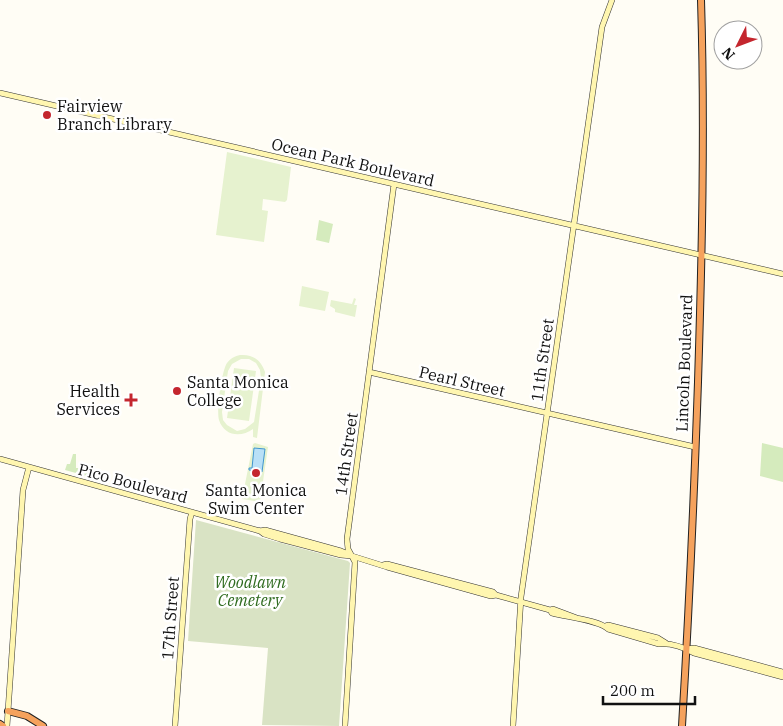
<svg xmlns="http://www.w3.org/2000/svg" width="783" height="726" viewBox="0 0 783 726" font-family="'IBM Plex Serif',serif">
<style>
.green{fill:#d5ebbd}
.cemetery{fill:#d9e3c4}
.pitch{fill:#e6f2cf;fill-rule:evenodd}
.water{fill:#b9e0f7;stroke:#3f96cf}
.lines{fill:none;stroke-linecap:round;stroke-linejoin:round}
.secondary-casing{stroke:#333;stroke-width:6}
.highway-casing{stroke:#222;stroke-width:8}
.secondary{stroke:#fff6b0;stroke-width:5}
.highway{stroke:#f5a25d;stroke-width:6}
.poi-dot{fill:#c4262e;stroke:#fff;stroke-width:2}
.labels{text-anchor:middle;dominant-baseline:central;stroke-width:5;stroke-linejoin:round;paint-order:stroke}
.poi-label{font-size:16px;fill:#111;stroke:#fff;text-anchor:start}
.street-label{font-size:16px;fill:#111;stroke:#fff}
.park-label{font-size:16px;font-style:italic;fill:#2f6b1f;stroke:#fff}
</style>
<rect width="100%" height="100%" fill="#fffdf5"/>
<!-- green -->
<path class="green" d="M 319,220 L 333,224 L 329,243 L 316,240 Z
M 762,443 L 783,448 L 783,482 L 760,476 Z
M 73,454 L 76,454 L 76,468 L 89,468 L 90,471 L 107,472 L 108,482 L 65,470 L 67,464 L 70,464 Z"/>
<!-- cemetery -->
<path class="cemetery" d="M 196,520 L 348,561 L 350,563 L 339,726 L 262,725 L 268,648 L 188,641 Z"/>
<!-- pitch -->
<path class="pitch" d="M 227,152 L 291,167 L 287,200 L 285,202 L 263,199 L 262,210 L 268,211 L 264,242 L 216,235 Z
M 302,286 L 329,292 L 325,311 L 299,306 Z
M 354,298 L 356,299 L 354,305 L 357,305 L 355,317 L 335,312 L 335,309 L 330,306 L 331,300 L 352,304 Z
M 240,355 C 253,354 261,360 265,372 L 257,438 L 253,437 L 253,429 C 241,438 224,436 219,420 C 216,410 222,370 227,363 C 231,358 235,356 240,355 ZM 241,359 L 249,359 L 256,363 L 260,370 L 261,378 L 254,422 L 245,429 L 237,431 L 227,425 L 223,420 L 222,412 L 228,371 L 232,364 Z
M 234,368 L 256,371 L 249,421 L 227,418 Z
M 255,443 L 268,447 L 260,502 L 242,499 L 253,444 Z"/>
<!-- water -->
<path class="water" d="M 254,448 L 265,449 L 262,472 L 249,470 L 249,468 L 252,468 Z"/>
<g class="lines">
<defs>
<path id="secondary" d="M 0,93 L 783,274
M 369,372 L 695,447
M 0,459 L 260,531 L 265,530 L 341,551 L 351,555
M 260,531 L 264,534 L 280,539 L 341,555 L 352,556 L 387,567 L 491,596 L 496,595
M 383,565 L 387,564 L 493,592 L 496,595 L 550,610 L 552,613 C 566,617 599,620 608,629 L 659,644 C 671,643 683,647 694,653 L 783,677
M 550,610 L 553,609 L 577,618
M 605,626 L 608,625 L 658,638 L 666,643
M 687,649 L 694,648 L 783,672
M 7,726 L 23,490 L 29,467
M 175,726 L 190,519 L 192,512
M 345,726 L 355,562 L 348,549 L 347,539 L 394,184
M 513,726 L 521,597 L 602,27 L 612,0"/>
<path id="highway" d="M 8,711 L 27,716 L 43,726
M 0,724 L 3,726
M 682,726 C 689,611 694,497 698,382 C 702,255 705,127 701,0"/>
</defs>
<!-- secondary casing -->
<use href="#secondary" class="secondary-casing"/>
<!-- highway casing -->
<use href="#highway" class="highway-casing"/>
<!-- secondary -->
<use href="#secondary" class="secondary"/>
<!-- highway -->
<use href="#highway" class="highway"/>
</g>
<!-- markers -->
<g class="poi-dot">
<circle cx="47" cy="115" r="5"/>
<circle cx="177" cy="391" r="5"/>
<path d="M128.5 392.5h5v5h5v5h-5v5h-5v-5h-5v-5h5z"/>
<circle cx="256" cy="473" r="5"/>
</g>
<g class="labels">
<!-- poi labels -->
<g class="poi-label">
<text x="57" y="106">Fairview<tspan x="57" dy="18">Branch Library</tspan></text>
<text x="187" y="382">Santa Monica<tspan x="187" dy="18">College</tspan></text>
<text x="120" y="391" text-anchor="end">Health<tspan x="120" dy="18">Services</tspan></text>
<text x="256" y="490" text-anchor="middle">Santa Monica<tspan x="256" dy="18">Swim Center</tspan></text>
</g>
<!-- street labels -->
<g class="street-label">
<text transform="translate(353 162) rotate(13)">Ocean Park Boulevard</text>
<text transform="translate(542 360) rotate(-82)">11th Street</text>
<text transform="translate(684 363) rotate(-88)">Lincoln Boulevard</text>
<text transform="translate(462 381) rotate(13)">Pearl Street</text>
<text transform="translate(346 454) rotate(-82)">14th Street</text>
<text transform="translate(133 483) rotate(15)">Pico Boulevard</text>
<text transform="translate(170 618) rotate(-86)">17th Street</text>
</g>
<!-- park labels -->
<g class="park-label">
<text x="250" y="582">Woodlawn<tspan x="250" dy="18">Cemetery</tspan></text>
</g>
</g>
<!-- north arrow -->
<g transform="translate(738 45) rotate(228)"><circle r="24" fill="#ffffff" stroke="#a0a0a0"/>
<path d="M0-4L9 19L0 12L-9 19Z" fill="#c4262e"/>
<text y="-8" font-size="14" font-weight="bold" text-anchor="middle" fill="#111111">N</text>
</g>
<!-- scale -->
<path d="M603 696v8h92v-8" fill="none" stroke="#111111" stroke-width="2.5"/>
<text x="610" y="696" font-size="15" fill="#111111" stroke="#ffffff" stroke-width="4" paint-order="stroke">200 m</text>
</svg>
